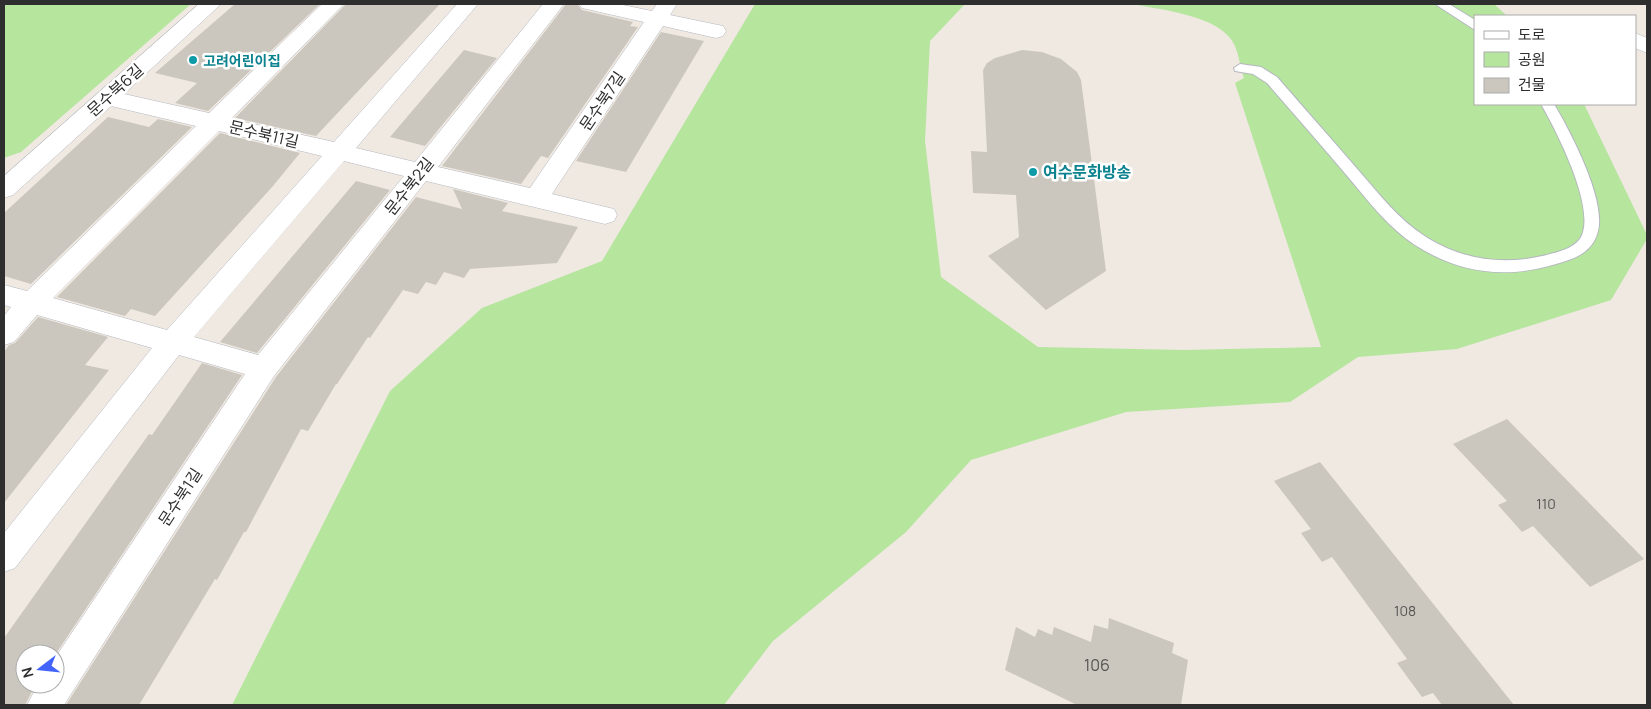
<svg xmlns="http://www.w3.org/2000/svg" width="1651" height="709" viewBox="0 0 1651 709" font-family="Manrope,'Noto Sans KR',sans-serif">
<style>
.green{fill:#b6e59e}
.building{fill:#cbc7bf}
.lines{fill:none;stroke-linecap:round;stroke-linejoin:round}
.lane-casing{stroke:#b4b7c1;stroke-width:2}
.street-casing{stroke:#b4b7c1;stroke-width:1}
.lane{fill:#fff;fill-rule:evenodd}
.street{fill:#fff;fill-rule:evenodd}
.culture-dot{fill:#0f9aa8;stroke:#fff;stroke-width:2}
.labels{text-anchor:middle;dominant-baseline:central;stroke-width:5;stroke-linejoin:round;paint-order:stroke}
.far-culture-label{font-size:14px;font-weight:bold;fill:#0d838f;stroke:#fff;text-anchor:start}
.number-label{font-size:14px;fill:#555452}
.street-label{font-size:16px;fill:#2e2e2e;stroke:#fff}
.culture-label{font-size:16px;font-weight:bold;fill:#0d838f;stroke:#fff;text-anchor:start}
.near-number-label{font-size:16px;fill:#555452}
</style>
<rect width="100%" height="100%" fill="#efe9e1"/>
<!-- green -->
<path class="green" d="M 4,4 L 191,4 L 21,152 L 4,158 Z
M 755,4 L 965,4 L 930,41 L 925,141 L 941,277 L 1038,347 L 1185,350 L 1321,347 L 1235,83 L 1244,78 C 1240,67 1239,54 1234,44 C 1219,15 1162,10 1132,4 L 1494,4 L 1507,16 L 1475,16 L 1475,104 L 1584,104 L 1647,235 L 1647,239 L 1611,300 L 1457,349 L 1358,357 L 1290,402 L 1126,412 L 971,460 L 906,532 L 773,641 L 724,705 L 232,705 L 390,391 L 482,308 L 602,261 Z"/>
<!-- building -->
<path class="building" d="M 235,4 L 320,4 L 208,111 L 175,103 L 197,83 L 155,73 Z
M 346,4 L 440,4 L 316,136 L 235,118 Z
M 566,4 L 577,4 L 582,10 L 633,22 L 630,26 L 638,27 L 550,155 L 548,158 L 541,156 L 521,184 L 442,166 Z
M 661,32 L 704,41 L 626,172 L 576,161 Z
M 464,50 L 497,58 L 425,146 L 390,137 Z
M 1022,50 L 1042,52 L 1061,59 L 1077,72 L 1081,80 L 1106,271 L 1046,310 L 988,256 L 1019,237 L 1016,195 L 973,193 L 971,151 L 987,152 L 983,70 L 987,63 L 995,58 Z
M 108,117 L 149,127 L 158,119 L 192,127 L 31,284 L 4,276 L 4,213 Z
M 220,133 L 300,153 L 273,186 L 155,316 L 131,309 L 125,316 L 57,297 Z
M 356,181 L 390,190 L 257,353 L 220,342 Z
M 453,189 L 508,203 L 502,211 L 578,227 L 557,263 L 470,269 L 464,278 L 444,272 L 436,285 L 426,282 L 418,294 L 403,290 L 370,338 L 368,337 L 337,384 L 336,384 L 308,431 L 301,429 L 246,532 L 244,532 L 217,580 L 215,579 L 139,705 L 66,705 L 276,377 L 416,197 L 462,209 Z
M 38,317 L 108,337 L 85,365 L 109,370 L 4,503 L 4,352 L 9,345 L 15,343 Z
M 202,363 L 242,375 L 55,655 L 25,654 L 25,684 L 36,684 L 25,705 L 4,705 L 4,638 L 149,434 L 152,435 Z
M 1507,419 L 1644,559 L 1590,587 L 1533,526 L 1522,532 L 1498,505 L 1507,501 L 1453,444 Z
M 1320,462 L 1514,705 L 1442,705 L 1433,693 L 1422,697 L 1397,663 L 1407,659 L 1332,557 L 1322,562 L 1301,533 L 1311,529 L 1274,481 Z
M 1109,618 L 1174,643 L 1172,653 L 1188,660 L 1181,705 L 1077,705 L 1005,670 L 1016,627 L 1035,637 L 1038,629 L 1052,635 L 1054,627 L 1091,642 L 1094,625 L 1108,629 Z"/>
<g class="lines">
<defs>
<path id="lane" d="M 1435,4 L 1449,4 L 1475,20 L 1475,30 Z
M 1240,64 L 1261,67 L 1277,77 C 1304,108 1332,140 1359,171 C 1380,195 1399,220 1426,237 C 1466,262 1509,266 1554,253 C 1565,250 1580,245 1583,232 C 1592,201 1557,132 1541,104 L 1554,104 C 1570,131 1606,199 1598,231 C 1593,252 1575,259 1556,264 C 1506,279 1460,274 1415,245 C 1388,227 1369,202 1349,178 C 1322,146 1295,115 1267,83 L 1253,74 L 1235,71 L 1234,68 Z"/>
<path id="street" d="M 199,4 L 221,4 L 124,94 L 209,113 L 322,4 L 344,4 L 231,119 L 334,142 L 457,4 L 478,4 L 356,148 L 415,162 L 543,4 L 564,4 L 438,167 L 530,188 L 644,22 L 582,8 L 579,4 L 618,4 L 652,11 L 657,4 L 677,4 L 670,15 L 723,26 L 726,31 L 723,36 L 716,38 L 663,26 L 552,194 L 614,209 L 617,215 L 614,221 L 605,224 L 426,181 L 274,376 L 64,705 L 27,705 L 38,684 L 55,684 L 55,658 L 245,374 L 179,355 L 15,568 L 4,572 L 4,533 L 152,348 L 37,315 L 14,342 L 4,345 L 4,316 L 11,307 L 4,305 L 4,285 L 27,291 L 196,126 L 111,106 L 13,195 L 4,198 L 4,176 ZM 219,131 L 322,156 L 167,330 L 53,298 ZM 344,161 L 404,176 L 258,355 L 194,337 Z
M 1635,33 L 1647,38 L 1647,53 L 1635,48 Z"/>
</defs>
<!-- lane casing -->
<use href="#lane" class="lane-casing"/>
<!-- street casing -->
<use href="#street" class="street-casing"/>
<!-- lane -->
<use href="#lane" class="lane"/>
<!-- street -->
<use href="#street" class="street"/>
</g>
<!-- markers -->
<g class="culture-dot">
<circle cx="193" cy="60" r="5"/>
<circle cx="1033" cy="172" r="5"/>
</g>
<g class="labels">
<!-- far-culture labels -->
<g class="far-culture-label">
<text x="203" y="60">고려어린이집</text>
</g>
<!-- number labels -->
<g class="number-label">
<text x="1546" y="503">110</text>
<text x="1405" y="610">108</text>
</g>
<!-- street labels -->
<g class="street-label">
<text transform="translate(115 90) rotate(-42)">문수북6길</text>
<text transform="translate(602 101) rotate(-56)">문수북7길</text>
<text transform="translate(264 134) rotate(13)">문수북11길</text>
<text transform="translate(409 186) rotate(-52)">문수북2길</text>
<text transform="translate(180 497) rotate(-57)">문수북1길</text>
</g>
<!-- culture labels -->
<g class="culture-label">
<text x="1043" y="172">여수문화방송</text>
</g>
<!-- near-number labels -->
<g class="near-number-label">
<text x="1097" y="665">106</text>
</g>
</g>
<!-- border -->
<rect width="1651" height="709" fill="none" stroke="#2e2e2e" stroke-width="10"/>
<!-- legend -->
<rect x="1474" y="15" width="162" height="90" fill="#ffffff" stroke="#ababab"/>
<rect x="1484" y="31" width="25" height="8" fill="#ffffff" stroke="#ababab"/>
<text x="1518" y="40" font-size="15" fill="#2e2e2e">도로</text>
<rect x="1484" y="52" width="25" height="15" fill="#b6e59e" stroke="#ababab"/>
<text x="1518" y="65" font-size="15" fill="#2e2e2e">공원</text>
<rect x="1484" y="78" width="25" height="15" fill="#cbc7bf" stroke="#ababab"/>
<text x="1518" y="90" font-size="15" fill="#2e2e2e">건물</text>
<!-- north arrow -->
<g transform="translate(40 669) rotate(254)"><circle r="24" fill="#ffffff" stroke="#ababab"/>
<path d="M0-4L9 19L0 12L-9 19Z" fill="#4264fb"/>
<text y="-8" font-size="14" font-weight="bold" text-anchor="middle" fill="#2e2e2e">N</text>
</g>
</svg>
